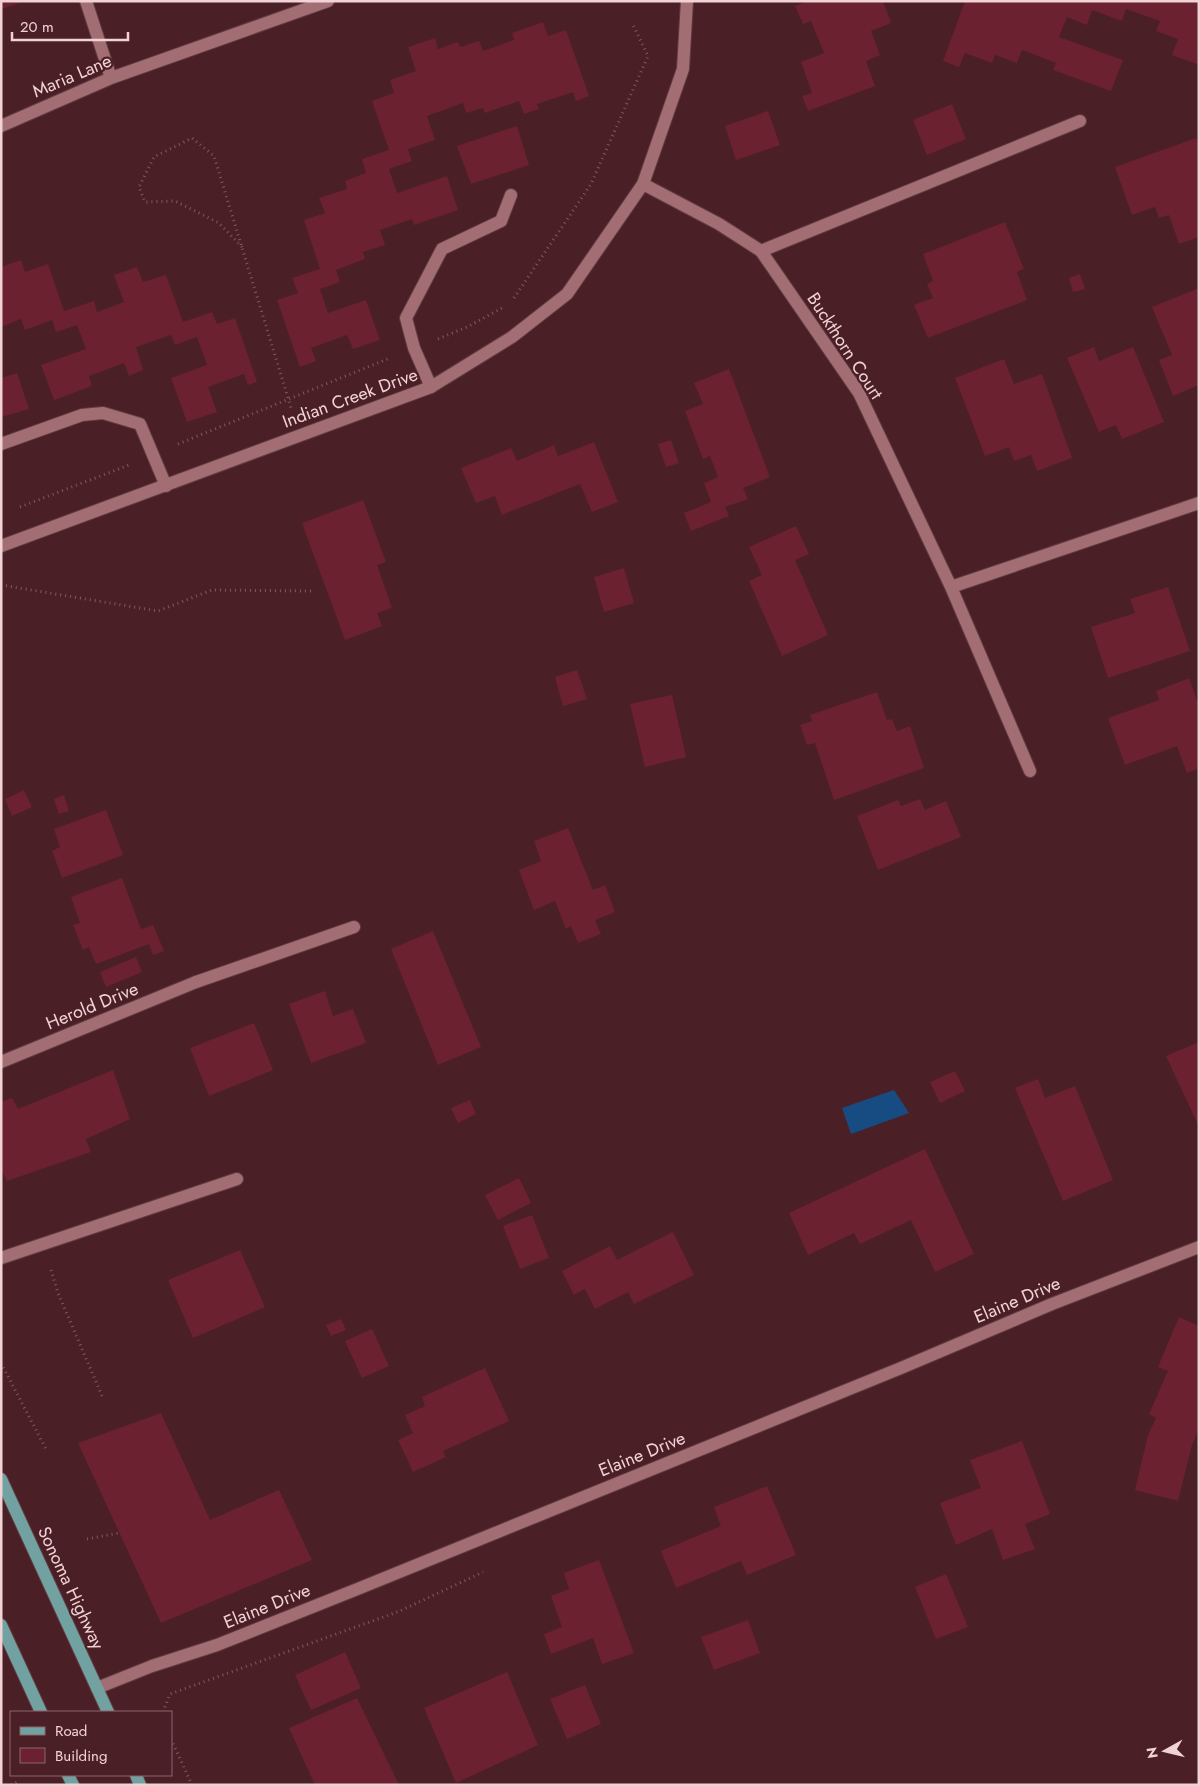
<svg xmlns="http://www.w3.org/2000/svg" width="1200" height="1786" viewBox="0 0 1200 1786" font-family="Jost,sans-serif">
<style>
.water{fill:#174c82}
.building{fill:#6b2130}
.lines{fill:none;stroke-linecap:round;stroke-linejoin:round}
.lane-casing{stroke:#613b43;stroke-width:14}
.street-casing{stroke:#613b43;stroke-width:14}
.primary-casing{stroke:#613b43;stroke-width:14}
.path{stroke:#81595f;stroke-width:3;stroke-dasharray:1 4;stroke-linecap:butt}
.lane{stroke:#a26e73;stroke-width:12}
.street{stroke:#a26e73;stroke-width:12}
.primary{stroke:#72a1a1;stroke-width:12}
.labels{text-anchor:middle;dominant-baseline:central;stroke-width:4.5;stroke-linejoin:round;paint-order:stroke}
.street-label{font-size:18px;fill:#f1d3d6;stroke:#4b1f26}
</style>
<rect width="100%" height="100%" fill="#4b1f26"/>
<!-- water -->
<path class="water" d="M 894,1090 L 909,1113 L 851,1134 L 842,1108 Z"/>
<!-- building -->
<path class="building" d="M 1,1 L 23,1 L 23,2 L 1,9 Z
M 808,1 L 867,1 L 868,3 L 883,1 L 891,23 L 871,31 L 880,55 L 866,61 L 875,86 L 808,111 L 802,96 L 812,93 L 801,62 L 824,53 L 811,21 L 803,24 L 795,6 Z
M 965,1 L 1199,1 L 1199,65 L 1172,55 L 1178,39 L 1156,31 L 1160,21 L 1126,9 L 1122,21 L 1092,10 L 1087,25 L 1067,17 L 1059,37 L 1123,60 L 1111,91 L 1053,70 L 1056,63 L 1022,50 L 1017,63 L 995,55 L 992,63 L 965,53 L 959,67 L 943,61 Z
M 543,22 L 548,36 L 566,30 L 589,96 L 576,101 L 573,92 L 537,104 L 539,109 L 524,114 L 519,101 L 485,113 L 483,108 L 466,113 L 463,103 L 427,116 L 435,140 L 408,149 L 412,161 L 389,169 L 397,193 L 447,176 L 458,210 L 414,225 L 412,219 L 380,230 L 385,245 L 363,252 L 365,259 L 336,270 L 340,282 L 320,289 L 328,313 L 366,300 L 380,340 L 353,349 L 347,335 L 311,348 L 316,361 L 300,367 L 277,300 L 298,293 L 292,278 L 320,269 L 304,220 L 325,213 L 319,198 L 347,189 L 345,181 L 366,173 L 362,159 L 389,150 L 372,101 L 394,93 L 390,80 L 416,71 L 408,47 L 435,38 L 438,49 L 458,42 L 460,47 L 479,41 L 483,51 L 514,40 L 512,33 Z
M 952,104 L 966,139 L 927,155 L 913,120 Z
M 768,111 L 780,145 L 736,160 L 725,126 Z
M 517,126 L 529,165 L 471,184 L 457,146 Z
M 1196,138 L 1199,146 L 1199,237 L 1179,244 L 1169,215 L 1159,218 L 1155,207 L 1132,215 L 1115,167 Z
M 1005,222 L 1024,269 L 1017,272 L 1027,300 L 928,338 L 914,305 L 933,298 L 927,284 L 933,281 L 923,254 Z
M 21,260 L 25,272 L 48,264 L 64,311 L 94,301 L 97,312 L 124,302 L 114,275 L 137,267 L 143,282 L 166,275 L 183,322 L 212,312 L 217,324 L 235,318 L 257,382 L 248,385 L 244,374 L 208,387 L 217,412 L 187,422 L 171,378 L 207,365 L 197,337 L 175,345 L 171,335 L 136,347 L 143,370 L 129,376 L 124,363 L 89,376 L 92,386 L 54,400 L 41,365 L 86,349 L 77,325 L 56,332 L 52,320 L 25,330 L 21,319 L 1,327 L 1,267 Z
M 1080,274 L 1085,289 L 1073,292 L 1069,278 Z
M 1199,288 L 1199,385 L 1173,396 L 1159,360 L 1172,355 L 1152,307 Z
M 1094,347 L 1099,361 L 1133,347 L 1164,422 L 1122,439 L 1116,425 L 1099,432 L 1067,358 Z
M 1004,359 L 1014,384 L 1042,374 L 1072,458 L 1037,471 L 1031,455 L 1014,461 L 1009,447 L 985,456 L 955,378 Z
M 729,369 L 770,477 L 743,488 L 748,499 L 725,507 L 729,516 L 691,531 L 684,513 L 711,502 L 704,483 L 718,477 L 710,456 L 703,459 L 685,411 L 703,404 L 694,383 Z
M 17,373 L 29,409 L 1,417 L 1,378 Z
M 671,440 L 679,463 L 666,467 L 658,444 Z
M 594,442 L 618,502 L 592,512 L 580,484 L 502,515 L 495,496 L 476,503 L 461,468 L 511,448 L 517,461 L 554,445 L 558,456 Z
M 363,500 L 386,562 L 377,565 L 392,608 L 377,613 L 382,626 L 345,640 L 302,523 Z
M 796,526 L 809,554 L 795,560 L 828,635 L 782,656 L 749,581 L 762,575 L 749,547 Z
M 624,568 L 634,603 L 604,612 L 594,577 Z
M 1168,587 L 1190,651 L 1108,678 L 1091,627 L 1135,613 L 1130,599 Z
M 577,670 L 587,699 L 563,706 L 555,677 Z
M 1189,678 L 1199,706 L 1199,768 L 1187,773 L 1177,746 L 1125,765 L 1108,718 L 1159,700 L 1156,691 Z
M 877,692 L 887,720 L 892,719 L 897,731 L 910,726 L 924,768 L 834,800 L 815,743 L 807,745 L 800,725 L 812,721 L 810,715 Z
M 672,695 L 686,757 L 645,767 L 630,704 Z
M 24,790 L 32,807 L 12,816 L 5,799 Z
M 64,795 L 69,811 L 59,814 L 54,799 Z
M 920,799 L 925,810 L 946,801 L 961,837 L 878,870 L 857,816 L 898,800 L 901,806 Z
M 106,810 L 123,855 L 62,878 L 52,851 L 60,847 L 54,829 Z
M 568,828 L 593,890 L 605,885 L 615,912 L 595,920 L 601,934 L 578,943 L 571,926 L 566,929 L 555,901 L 534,910 L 519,870 L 541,861 L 534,841 Z
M 122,878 L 141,929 L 153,925 L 164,951 L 153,955 L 149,944 L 96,964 L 89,947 L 83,950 L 73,925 L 80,923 L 71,897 Z
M 433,931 L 481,1047 L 438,1065 L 391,949 Z
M 136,957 L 142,972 L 106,987 L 100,972 Z
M 325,991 L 333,1016 L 353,1009 L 366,1043 L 311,1063 L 289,1004 Z
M 254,1023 L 273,1070 L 209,1096 L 190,1048 Z
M 1199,1042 L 1199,1127 L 1166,1056 Z
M 113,1070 L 130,1119 L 86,1139 L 91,1152 L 7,1181 L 1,1169 L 1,1102 L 12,1098 L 18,1109 Z
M 955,1071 L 965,1091 L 940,1103 L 930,1082 Z
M 1038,1079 L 1045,1098 L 1075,1086 L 1113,1180 L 1063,1201 L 1015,1088 Z
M 470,1100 L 476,1114 L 458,1123 L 451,1108 Z
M 925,1149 L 974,1254 L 935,1272 L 911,1220 L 860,1244 L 854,1233 L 808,1255 L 789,1213 Z
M 519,1178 L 531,1203 L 498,1220 L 485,1195 Z
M 532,1215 L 549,1258 L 520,1269 L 503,1226 Z
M 673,1232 L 694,1275 L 634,1304 L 628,1292 L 595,1309 L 585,1289 L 574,1295 L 562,1271 L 610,1246 L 617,1260 Z
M 240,1250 L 265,1307 L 193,1338 L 168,1280 Z
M 1179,1317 L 1199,1326 L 1199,1429 L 1192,1445 L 1178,1501 L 1135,1490 L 1148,1435 L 1156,1418 L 1149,1414 L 1168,1371 L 1158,1367 Z
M 341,1319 L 346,1330 L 331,1336 L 326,1325 Z
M 372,1329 L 389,1366 L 362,1378 L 345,1341 Z
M 485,1368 L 509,1421 L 443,1451 L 446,1457 L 413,1472 L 398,1440 L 413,1433 L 405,1415 L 425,1406 L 422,1397 Z
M 161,1413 L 210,1520 L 279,1490 L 312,1560 L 161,1623 L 78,1443 Z
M 1022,1441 L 1050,1514 L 1025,1524 L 1035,1549 L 1003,1560 L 992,1529 L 956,1545 L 940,1503 L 981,1488 L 970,1460 Z
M 767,1486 L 796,1555 L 747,1575 L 741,1561 L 676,1588 L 661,1551 L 721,1526 L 714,1507 Z
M 599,1560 L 634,1653 L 602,1664 L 593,1638 L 551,1654 L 544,1634 L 562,1627 L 551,1596 L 569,1589 L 564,1573 Z
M 946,1574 L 968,1627 L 936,1639 L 915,1587 Z
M 748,1620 L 760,1653 L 714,1670 L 701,1637 Z
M 345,1652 L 361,1688 L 311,1710 L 295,1675 Z
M 507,1672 L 538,1745 L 456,1783 L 424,1708 Z
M 585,1685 L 601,1724 L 567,1739 L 550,1699 Z
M 357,1698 L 399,1785 L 315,1785 L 289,1728 Z"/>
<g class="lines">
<defs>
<path id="lane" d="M 643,184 L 683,69 L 687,1
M 761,251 L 1080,121
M 431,387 L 414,348 L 406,318 L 442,249 L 501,221 L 511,195
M 1,444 L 82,415 L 103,413 L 140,424 L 166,486
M 196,982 L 354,927
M 1,1258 L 237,1179"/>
<path id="street" d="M 86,1 L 111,78
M 1,126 L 111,78 L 328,1
M 1,546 L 431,387 L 512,337 L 567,294 L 643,184 L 719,224 L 761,251 L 859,393 L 951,587 L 1030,771
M 951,587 L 1199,503
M 1,1062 L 196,982
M 97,1688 L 152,1666 L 217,1645 L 360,1588 L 901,1368 L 1052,1304 L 1199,1247"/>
<path id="primary" d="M 1,1479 L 108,1712
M 1,1625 L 41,1712
M 68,1775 L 73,1785
M 136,1775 L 140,1785"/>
</defs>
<!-- lane casing -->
<use href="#lane" class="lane-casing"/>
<!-- street casing -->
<use href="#street" class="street-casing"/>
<!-- primary casing -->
<use href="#primary" class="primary-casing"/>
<!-- path -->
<path class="path" d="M 242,247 L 219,223 L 175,201 L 145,202 L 139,187 L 154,157 L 192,138 L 214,156 L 292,411
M 514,298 L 591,184 L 648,56 L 633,25
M 438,339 L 467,327 L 502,308
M 178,444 L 390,358
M 20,507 L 129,465
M 1,585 L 158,611 L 212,590 L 311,591
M 51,1270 L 58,1293 L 103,1398
M 1,1363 L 47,1451
M 87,1539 L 119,1533
M 163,1712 L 170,1694 L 400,1611 L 483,1572
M 171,1739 L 192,1785
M 11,1785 L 19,1781"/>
<!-- lane -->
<use href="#lane" class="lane"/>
<!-- street -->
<use href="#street" class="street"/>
<!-- primary -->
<use href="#primary" class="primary"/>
</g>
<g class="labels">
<!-- street labels -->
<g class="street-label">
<text transform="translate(72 76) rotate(-23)">Maria Lane</text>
<text transform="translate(845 346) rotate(57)">Buckthorn Court</text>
<text transform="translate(350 398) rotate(-20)">Indian Creek Drive</text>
<text transform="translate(92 1006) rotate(-22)">Herold Drive</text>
<text transform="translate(1017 1300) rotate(-23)">Elaine Drive</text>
<text transform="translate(642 1454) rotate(-22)">Elaine Drive</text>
<text transform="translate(71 1588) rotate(65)">Sonoma Highway</text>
<text transform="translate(267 1606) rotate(-22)">Elaine Drive</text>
</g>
</g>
<!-- border -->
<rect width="1200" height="1786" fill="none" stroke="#f1d3d6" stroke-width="5"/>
<!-- legend -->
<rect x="10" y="1711" width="162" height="65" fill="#4b1f26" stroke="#8d676c"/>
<rect x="20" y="1727" width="25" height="8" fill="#72a1a1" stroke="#8d676c"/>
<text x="55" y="1736" font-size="15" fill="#f1d3d6">Road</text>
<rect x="20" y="1748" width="25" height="15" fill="#6b2130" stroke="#8d676c"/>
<text x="55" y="1761" font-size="15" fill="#f1d3d6">Building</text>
<!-- north arrow -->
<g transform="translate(1165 1751) rotate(262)" stroke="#4b1f26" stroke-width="4" paint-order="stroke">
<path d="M0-4L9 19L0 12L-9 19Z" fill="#f1d3d6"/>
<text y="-8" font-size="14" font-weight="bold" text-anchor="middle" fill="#f1d3d6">N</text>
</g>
<!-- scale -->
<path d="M12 32v8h116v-8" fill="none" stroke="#f1d3d6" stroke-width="2.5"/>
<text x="20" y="32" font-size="15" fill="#f1d3d6" stroke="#4b1f26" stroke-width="4" paint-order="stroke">20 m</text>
</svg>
